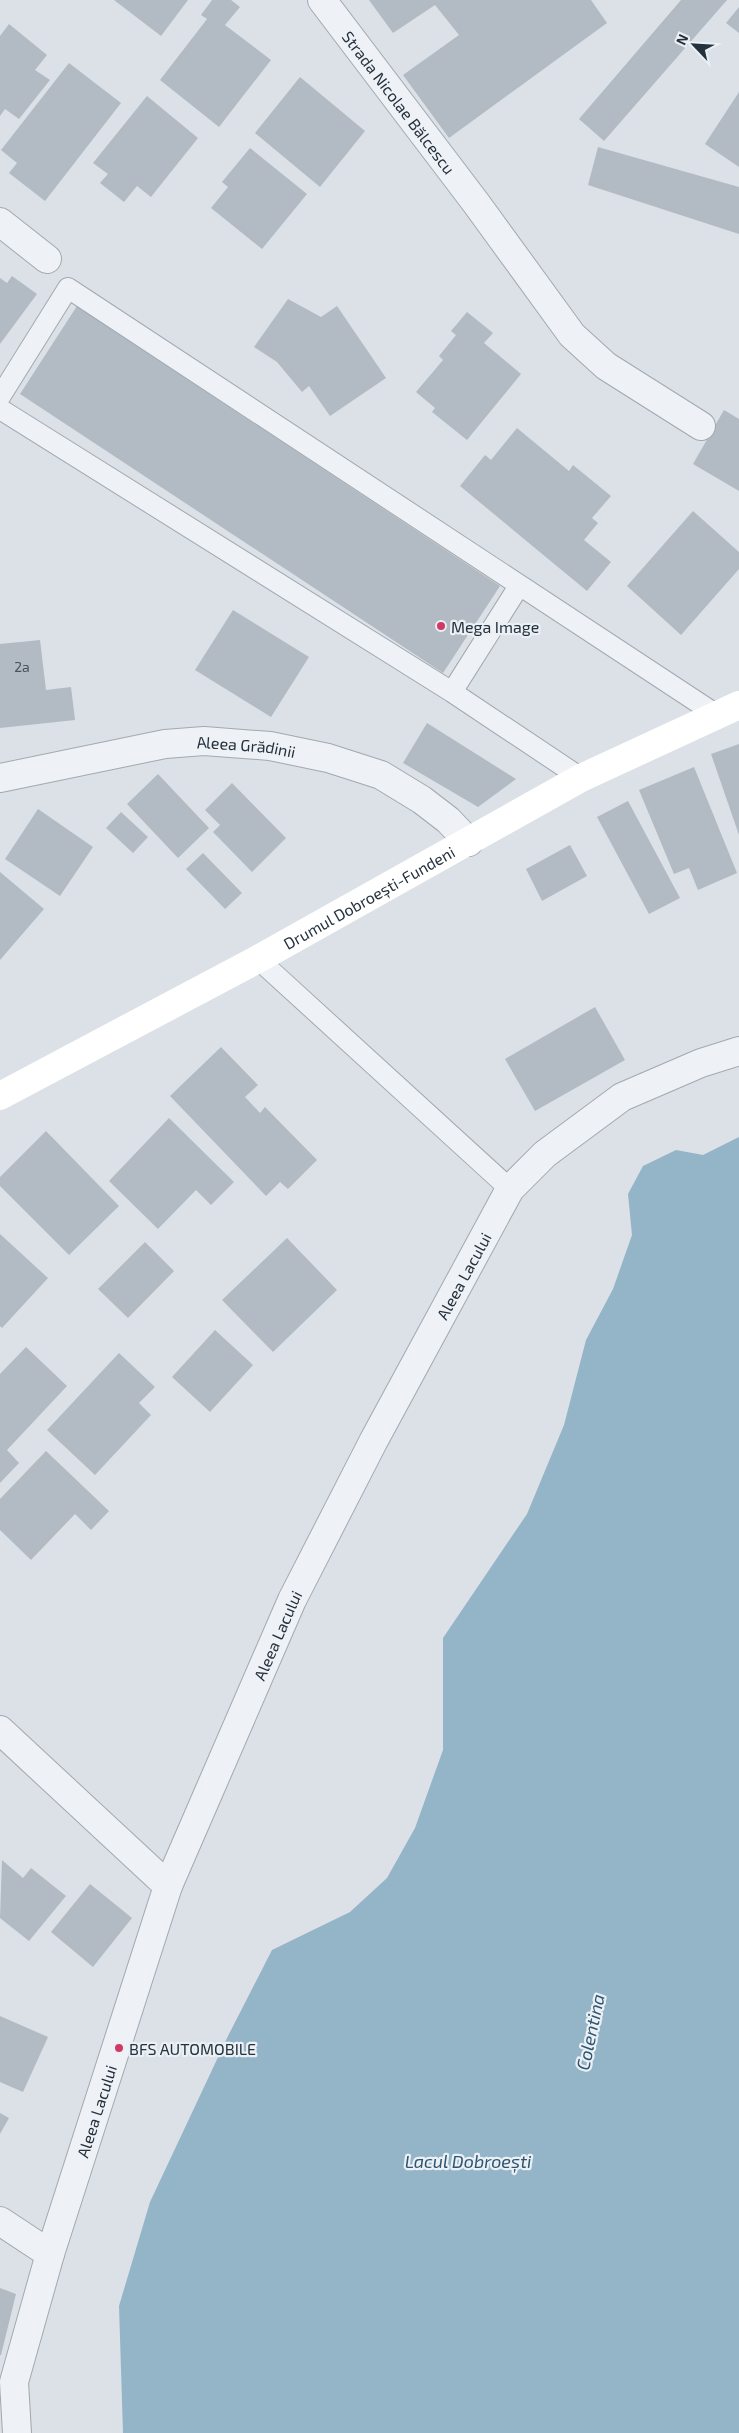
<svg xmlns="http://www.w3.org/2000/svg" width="739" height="2433" viewBox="0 0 739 2433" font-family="'Exo 2',sans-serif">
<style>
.water{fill:#94b4c8}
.building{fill:#b2bbc3}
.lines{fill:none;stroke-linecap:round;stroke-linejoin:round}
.lane-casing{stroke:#a1a9b0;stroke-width:22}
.street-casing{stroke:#a1a9b0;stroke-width:30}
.lane{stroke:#eef1f5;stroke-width:20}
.street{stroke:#eef1f5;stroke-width:28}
.secondary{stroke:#fff;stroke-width:28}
.poi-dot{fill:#d13a65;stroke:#eaf0f4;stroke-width:2}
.labels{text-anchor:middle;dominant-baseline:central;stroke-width:4.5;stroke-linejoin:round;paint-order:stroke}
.number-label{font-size:14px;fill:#48545e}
.street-label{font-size:16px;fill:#25313d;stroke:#eaf0f4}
.poi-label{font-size:16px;fill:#25313d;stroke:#eaf0f4;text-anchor:start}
.water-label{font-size:18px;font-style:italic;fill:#2e5571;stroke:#eaf0f4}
</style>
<rect width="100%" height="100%" fill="#dbe1e6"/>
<!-- water -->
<path class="water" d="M 739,1137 L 739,2433 L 123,2433 L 119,2306 L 150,2202 L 228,2036 L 272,1950 L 350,1912 L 387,1878 L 415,1828 L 443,1750 L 443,1638 L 527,1514 L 564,1425 L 586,1340 L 613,1289 L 632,1235 L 628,1194 L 643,1166 L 676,1150 L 703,1155 Z"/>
<!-- building -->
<path class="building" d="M 114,0 L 188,0 L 161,36 Z
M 212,0 L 231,0 L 240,7 L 225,25 L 271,60 L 219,127 L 160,80 L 207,19 L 201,15 Z
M 369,0 L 591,0 L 607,23 L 449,138 L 403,75 L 459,35 L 435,5 L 393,33 Z
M 681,0 L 727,0 L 604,141 L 579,119 Z
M 739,7 L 739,33 L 726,23 Z
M 9,24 L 47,55 L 35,70 L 50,80 L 19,119 L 5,109 L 0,116 L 0,36 Z
M 69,63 L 121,103 L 45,201 L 9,173 L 17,163 L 1,150 Z
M 300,77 L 365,131 L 320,187 L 255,133 Z
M 739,92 L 739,167 L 705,144 Z
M 147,96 L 198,138 L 151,197 L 137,186 L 124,202 L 100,183 L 108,174 L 93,163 Z
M 598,147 L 739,187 L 739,234 L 588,185 Z
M 250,148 L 307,194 L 262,249 L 211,208 L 228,187 L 222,182 Z
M 12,276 L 37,294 L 0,344 L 0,278 L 7,283 Z
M 288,299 L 321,317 L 337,306 L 386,378 L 330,416 L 309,386 L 302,392 L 277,362 L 254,347 Z
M 77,306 L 500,586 L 443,673 L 20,394 Z
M 467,312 L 493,333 L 484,343 L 521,374 L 467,440 L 432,412 L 435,408 L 416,392 L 443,360 L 439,356 L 456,335 L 451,331 Z
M 724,410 L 739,419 L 739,491 L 693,464 Z
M 517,428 L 569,471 L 573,465 L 611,496 L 592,518 L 598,523 L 584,540 L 611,562 L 587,591 L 460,486 L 485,455 L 491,460 Z
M 693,511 L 739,552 L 739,569 L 681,635 L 627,586 Z
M 233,610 L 309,657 L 271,717 L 195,670 Z
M 40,640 L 46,690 L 71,687 L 75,720 L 0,728 L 0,644 Z
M 427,723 L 516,779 L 478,807 L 403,763 Z
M 739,744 L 739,835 L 711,754 Z
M 694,767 L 737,873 L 698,890 L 689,868 L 674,874 L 639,790 Z
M 158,774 L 209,828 L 178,858 L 127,804 Z
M 232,783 L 286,838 L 252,872 L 213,832 L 220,825 L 205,810 Z
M 628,801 L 680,898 L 649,914 L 597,817 Z
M 38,809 L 93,847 L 60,896 L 5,859 Z
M 121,812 L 148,837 L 133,853 L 106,828 Z
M 570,845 L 587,876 L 542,901 L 526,869 Z
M 203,853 L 242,893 L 225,909 L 186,869 Z
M 0,872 L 44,909 L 0,960 Z
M 595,1007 L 625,1060 L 535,1111 L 505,1059 Z
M 221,1047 L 258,1085 L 245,1097 L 260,1113 L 265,1107 L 317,1160 L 288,1189 L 280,1182 L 266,1196 L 170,1096 Z
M 169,1118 L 234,1182 L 211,1205 L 196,1190 L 158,1229 L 109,1181 Z
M 46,1131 L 119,1206 L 69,1255 L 0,1186 L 0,1177 Z
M 0,1234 L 48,1278 L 2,1328 L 0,1326 Z
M 287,1238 L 337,1290 L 273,1352 L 222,1300 Z
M 145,1242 L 174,1271 L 128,1318 L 98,1289 Z
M 215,1330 L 253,1365 L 210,1412 L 172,1377 Z
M 26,1347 L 67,1386 L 7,1450 L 19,1463 L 0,1483 L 0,1374 Z
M 119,1353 L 155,1387 L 139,1403 L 151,1415 L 95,1475 L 47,1430 Z
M 46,1451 L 109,1511 L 91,1530 L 75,1514 L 31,1560 L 0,1530 L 0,1499 Z
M 2,1860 L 23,1878 L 31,1868 L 66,1896 L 29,1941 L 0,1918 Z
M 90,1884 L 132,1918 L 93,1967 L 51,1932 Z
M 0,2016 L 48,2037 L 23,2092 L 0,2082 Z
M 0,2113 L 9,2118 L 0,2134 Z
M 0,2288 L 16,2294 L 1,2355 L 0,2355 Z"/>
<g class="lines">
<defs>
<path id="lane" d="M 0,397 L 68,288 L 717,715
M 0,409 L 452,692 L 581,778
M 452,692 L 519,586
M 258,959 L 510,1189"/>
<g id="street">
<path id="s1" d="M 322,0 L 476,203 L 572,335 L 606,366 L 701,426"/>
<path d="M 0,222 L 47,259"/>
<path id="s2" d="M 0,778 L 165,744 L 204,741 L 270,746 L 328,758 L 381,775 L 422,800 L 448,820 L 469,842"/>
<path d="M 0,1730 L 168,1886"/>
<path d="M 0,2221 L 50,2254"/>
<path id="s3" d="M 17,2433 L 14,2382 L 50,2254 L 168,1886 L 292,1600 L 374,1440 L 510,1189 L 545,1154 L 622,1097 L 701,1063 L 739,1051"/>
</g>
</defs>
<!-- lane casing -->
<use href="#lane" class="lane-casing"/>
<!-- street casing -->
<use href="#street" class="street-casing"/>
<!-- lane -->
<use href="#lane" class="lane"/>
<!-- street -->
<use href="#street" class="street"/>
<!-- secondary -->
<path class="secondary" id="s4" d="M 0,1096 L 258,959 L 581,778 L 739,705"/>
</g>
<!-- markers -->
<g class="poi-dot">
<circle cx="441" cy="626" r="5"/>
<circle cx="119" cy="2048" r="5"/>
</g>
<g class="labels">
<!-- number labels -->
<g class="number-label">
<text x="22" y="666">2a</text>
</g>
<!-- street labels -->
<g class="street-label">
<text stroke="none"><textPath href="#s1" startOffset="128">Strada Nicolae Bălcescu</textPath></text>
<text stroke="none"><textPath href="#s2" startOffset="250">Aleea Grădinii</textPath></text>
<text stroke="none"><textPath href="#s4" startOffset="419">Drumul Dobroești-Fundeni</textPath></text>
<text stroke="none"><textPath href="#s3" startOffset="1249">Aleea Lacului</textPath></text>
<text stroke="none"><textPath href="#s3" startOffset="844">Aleea Lacului</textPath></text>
<text stroke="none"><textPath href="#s3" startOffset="334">Aleea Lacului</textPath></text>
</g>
<!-- poi labels -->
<g class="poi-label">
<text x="451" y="626">Mega Image</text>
<text x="129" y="2048">BFS AUTOMOBILE</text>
</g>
<!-- water labels -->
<g class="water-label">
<text transform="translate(590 2032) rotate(-78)">Colentina</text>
<text x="468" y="2161">Lacul Dobroești</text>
</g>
</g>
<!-- north arrow -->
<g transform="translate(694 45) rotate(295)" stroke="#eaf0f4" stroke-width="4" paint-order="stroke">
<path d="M0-4L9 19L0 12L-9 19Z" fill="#25313d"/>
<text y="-8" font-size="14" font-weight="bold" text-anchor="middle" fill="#25313d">N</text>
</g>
</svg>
